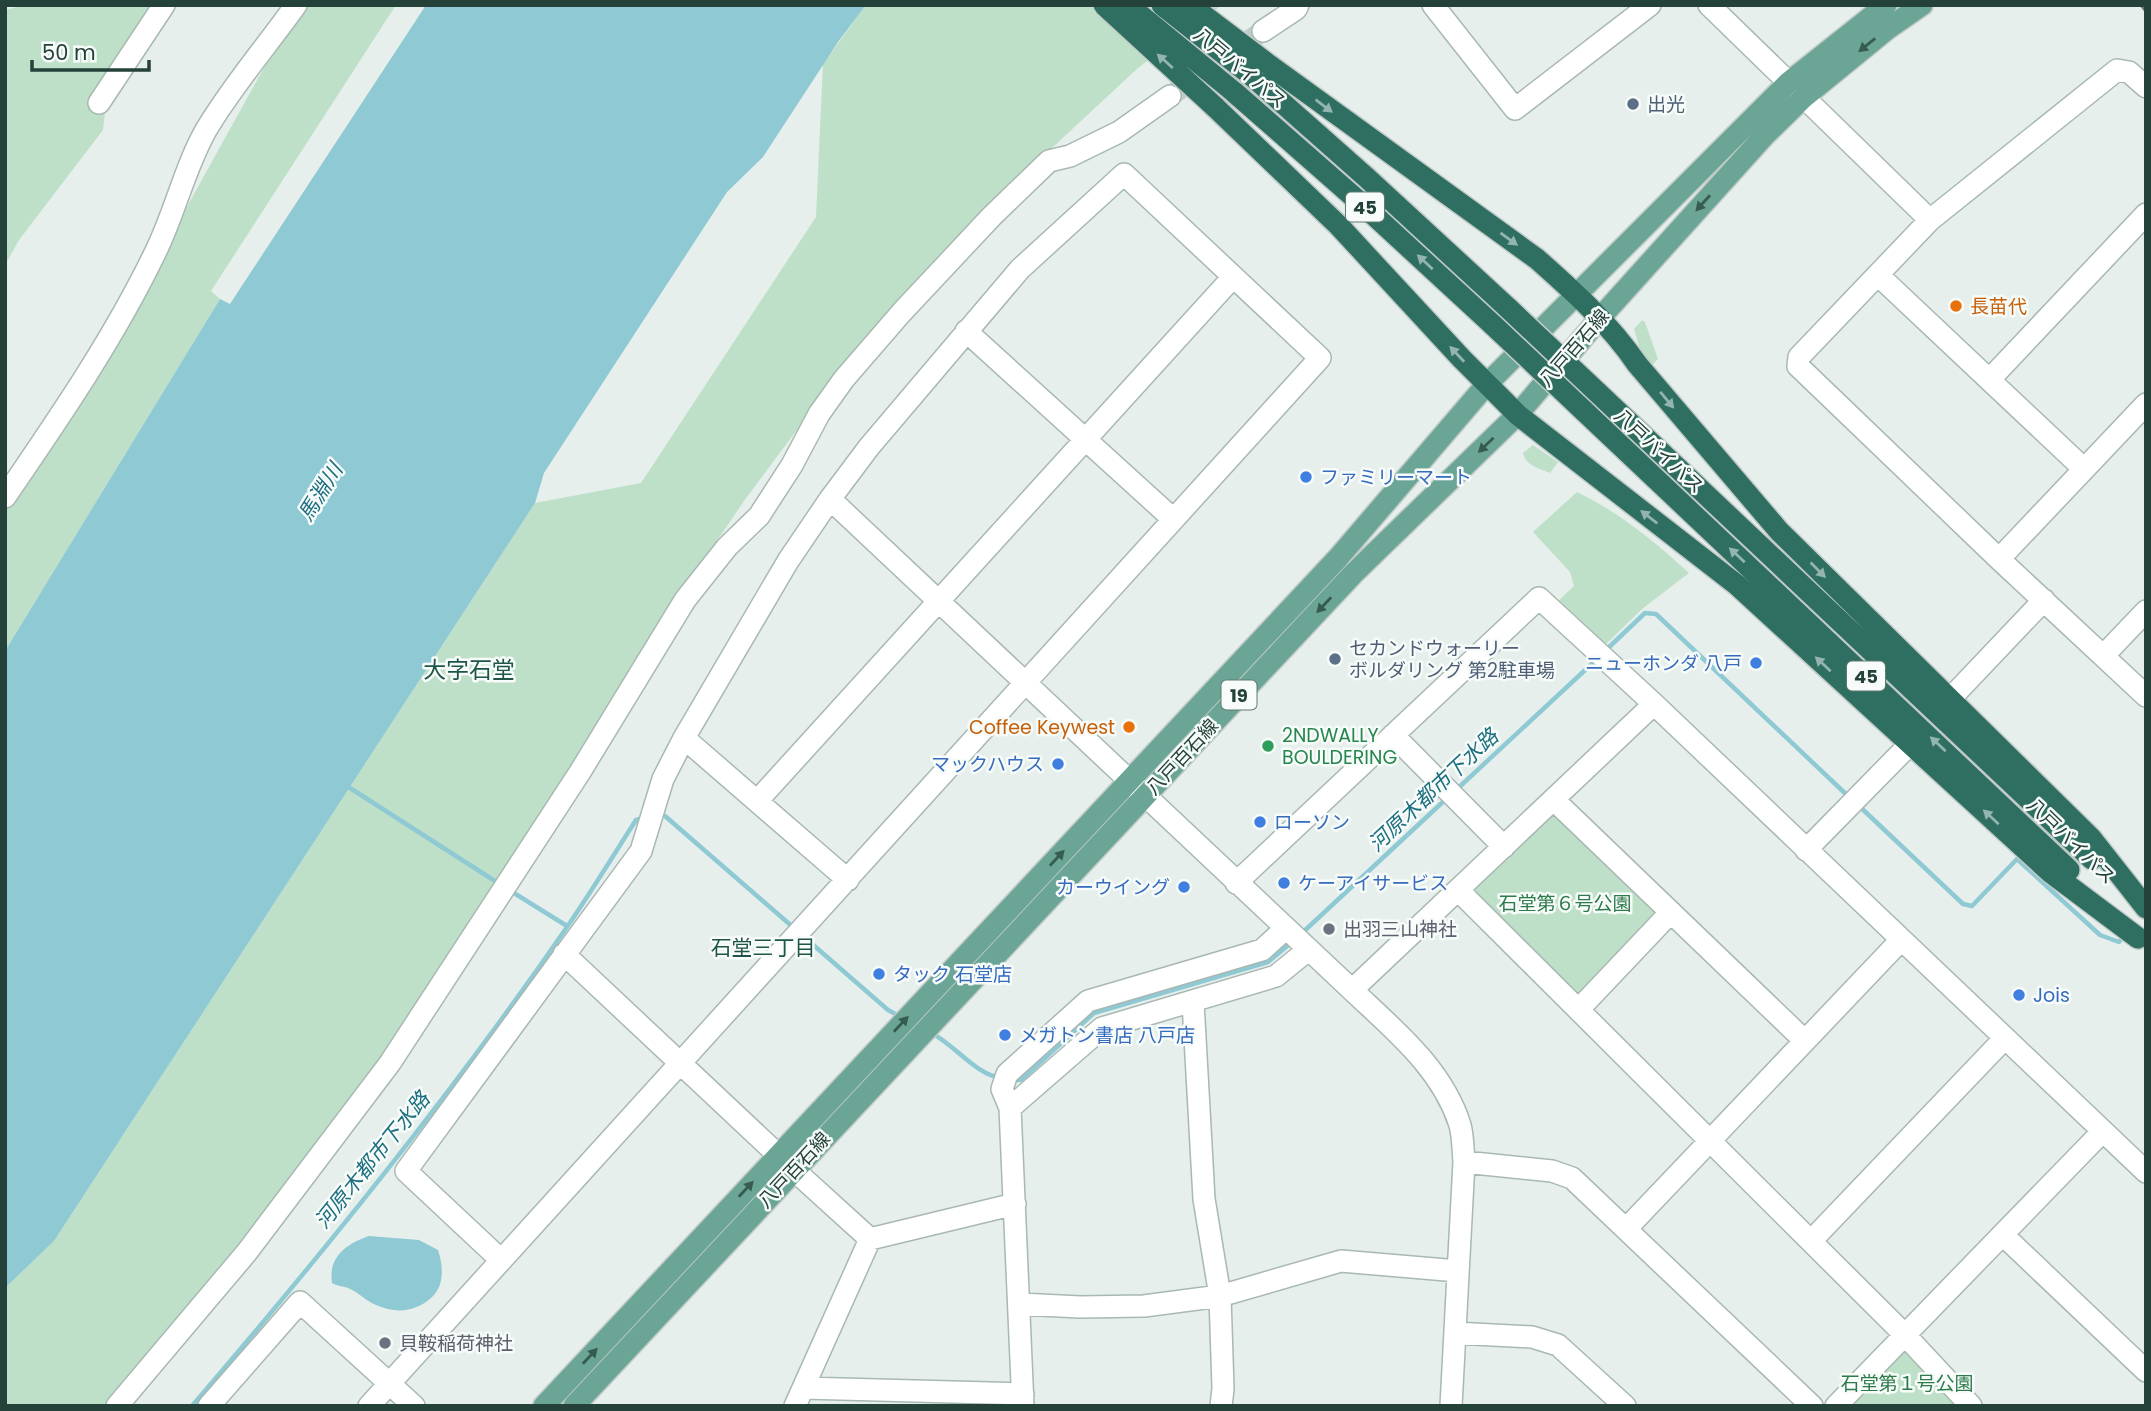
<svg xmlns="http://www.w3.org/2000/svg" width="2151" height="1411" viewBox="0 0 2151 1411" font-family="Poppins,'Noto Sans JP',sans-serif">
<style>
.green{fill:#bfe0c8}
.water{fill:#8ec9d4}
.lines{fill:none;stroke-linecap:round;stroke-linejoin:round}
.stream{stroke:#8ec9d4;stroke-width:4.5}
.minor-tunnel{stroke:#bfccc8;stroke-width:21;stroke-dasharray:21 10;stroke-linecap:butt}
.minor-casing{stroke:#a8b8b2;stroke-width:24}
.major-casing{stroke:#c2cac8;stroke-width:24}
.highway-casing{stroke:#c2cac8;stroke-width:24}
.minor{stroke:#fff;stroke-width:21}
.major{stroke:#6aa596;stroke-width:21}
.highway{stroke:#2f6f62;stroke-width:21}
.rail{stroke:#5f7d75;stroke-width:4.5;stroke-dasharray:14 7;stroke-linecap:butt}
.highway-bridge-casing{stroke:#c2cac8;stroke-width:24;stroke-linecap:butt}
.highway-bridge{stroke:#2f6f62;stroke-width:21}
.oneway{fill:#365b51}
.oneway2{fill:#93b5ae}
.service-dot{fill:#5c6f8a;stroke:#f7fbf9;stroke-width:2.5}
.food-dot{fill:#e8710a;stroke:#f7fbf9;stroke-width:2.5}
.shop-dot{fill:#3f7fe0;stroke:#f7fbf9;stroke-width:2.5}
.leisure-dot{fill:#2e9e5b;stroke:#f7fbf9;stroke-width:2.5}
.worship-dot{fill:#6b7280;stroke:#f7fbf9;stroke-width:2.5}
.labels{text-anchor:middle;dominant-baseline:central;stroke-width:5;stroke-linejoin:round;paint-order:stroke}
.shield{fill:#f7fbf9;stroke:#637a73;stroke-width:2}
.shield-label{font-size:18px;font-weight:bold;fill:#24423a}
.street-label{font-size:19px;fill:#24423a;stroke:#f7fbf9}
.service-label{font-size:19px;fill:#4e5e75;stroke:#f7fbf9;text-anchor:start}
.food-label{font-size:19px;fill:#c56008;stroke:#f7fbf9;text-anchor:start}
.shop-label{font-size:19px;fill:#366cbe;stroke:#f7fbf9;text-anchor:start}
.leisure-label{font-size:19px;fill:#27864d;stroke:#f7fbf9;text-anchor:start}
.park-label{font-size:19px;fill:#2d7a4b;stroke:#f7fbf9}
.worship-label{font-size:19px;fill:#5b616d;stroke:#f7fbf9;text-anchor:start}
.water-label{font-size:21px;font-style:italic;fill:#1c6f80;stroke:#f7fbf9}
.neighbourhood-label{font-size:21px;fill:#1f5548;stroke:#f7fbf9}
.quarter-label{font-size:23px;fill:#1f5548;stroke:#f7fbf9}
</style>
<rect width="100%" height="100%" fill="#e6efeb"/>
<!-- green -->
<path class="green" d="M 25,5 L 158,5 L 106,102 L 103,130 L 19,240 L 5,265 L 5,10 Z
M 302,5 L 396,5 L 211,291 L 220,299 L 5,651 L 5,507 L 31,471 L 179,221 L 286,28 Z
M 866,5 L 1222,5 L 1138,68 L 1024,174 L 814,407 L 744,501 L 684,589 L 390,1052 L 243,1244 L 107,1406 L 5,1406 L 5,1288 L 54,1241 L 535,503 L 641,483 L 816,217 L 823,64 Z
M 1642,320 L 1645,322 L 1658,359 L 1652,365 L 1640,349 L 1634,329 Z
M 1533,445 L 1558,462 L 1550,473 C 1539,468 1526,466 1523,453 Z
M 1577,492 C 1620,513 1654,541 1689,573 L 1642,609 L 1606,644 L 1559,600 L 1574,586 L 1570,572 L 1533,532 Z
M 1553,810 L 1661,914 L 1579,999 L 1469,891 Z
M 1907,1348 L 1962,1406 L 1851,1406 Z"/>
<!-- water -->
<path class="water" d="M 426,5 L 866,5 L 838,42 L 763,157 L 727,192 L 544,473 L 535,503 L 54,1241 L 5,1288 L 5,651 L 220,299 L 230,304 Z
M 369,1236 L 419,1240 L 438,1250 C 443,1265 445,1285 432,1297 C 416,1312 396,1314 376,1305 C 366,1301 358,1292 348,1288 C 342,1286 337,1286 332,1283 C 328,1257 346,1244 369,1236 Z"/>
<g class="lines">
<!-- stream -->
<path class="stream" d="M 1606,650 L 1645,613 L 1656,614 L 1849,797
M 350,788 L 498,883
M 1455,791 L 1597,659
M 1858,805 L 1963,904 L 1972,906 L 2017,859 L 2100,935 L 2119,942 L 2124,935
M 659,815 L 665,816 L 794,928
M 509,890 L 567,926
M 1301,934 L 1446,799
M 803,936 L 888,1010 L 901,1017
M 930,1032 C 955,1045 976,1075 1001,1078
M 1013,1080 L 1021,1080 L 1094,1013 L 1268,962 L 1292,942
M 192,1406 C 324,1252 452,1094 567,927 C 591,892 613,856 636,820 L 643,818"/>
<!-- minor-tunnel -->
<path class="minor-tunnel" d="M 1170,96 L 1263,31"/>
<defs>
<path id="minor" d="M 1433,5 L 1515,109 L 1650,5
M 1709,5 L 1930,220
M 1263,31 L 1296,9 L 1298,5
M 2146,87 L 2129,72 L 2117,70 L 1930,220 L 1799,357 L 1798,366 L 1999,559 L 2146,696
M 99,103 L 164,5
M 1878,275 L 2084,469
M 966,331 L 1173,519
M 1990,379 L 2146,214
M 5,497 C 59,418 114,338 155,253 C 175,213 184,169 206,130 C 232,86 266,47 296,5
M 830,499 L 1352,990 C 1394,1030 1442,1068 1460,1125 C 1463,1136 1463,1150 1464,1162 L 1451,1406
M 1999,559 L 2146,404
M 2104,655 L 2146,611
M 1949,700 L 2044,600
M 1393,735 L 1504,847
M 684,738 L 848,880
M 758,800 L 1233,277
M 1554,800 L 1805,1041
M 1806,850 L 1910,744
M 1236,883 L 1539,598 L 1654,704 L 2146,1172
M 1458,890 L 1905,1335 L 1971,1406
M 564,954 L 794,1170 L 870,1239 L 795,1406
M 1352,990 L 1654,704
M 1193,1002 L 1204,1199 L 1220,1296 L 1223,1389 L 1221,1406
M 1579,1009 L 1671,912
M 1010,1108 L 1002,1089 L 1007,1074 L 1088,1001 L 1262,950 L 1285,929
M 1464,1162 L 1552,1171 L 1572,1178 L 1812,1406
M 1626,1229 L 1901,940
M 2003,1235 L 2146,1371
M 870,1239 L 1015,1204
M 1811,1241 L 2005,1038
M 1020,1304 L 1080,1307 L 1144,1306 L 1220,1296 L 1341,1261 L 1458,1271
M 1455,1333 L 1532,1337 L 1558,1345 L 1625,1406
M 803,1388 L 1023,1394
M 117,1406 L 247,1252 L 390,1063 L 580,772 L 685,600 L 727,547 L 759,516 L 792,465 L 819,414 L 844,379 L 902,312 L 992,216 L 1049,161 L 1070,156 L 1119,132 L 1170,96
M 209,1406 L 300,1302 L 414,1406
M 369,1406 L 1320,358 L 1124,174 L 1020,269 L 869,447 L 830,499 L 788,561 L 684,738 L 663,779 L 641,851 L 406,1171 L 501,1260
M 1023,1406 L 1010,1108 L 1102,1028 L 1276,976 L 1308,950
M 1836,1406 L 2103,1131"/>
<path id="major" d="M 544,1406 L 1338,558 L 1487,384 L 1788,83 L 1886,5
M 574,1406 L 1353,574 L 1518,414 L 1600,318 L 1765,135 L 1804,97 L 1886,30 L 1922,5"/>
<path id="highway" d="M 1269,65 L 1537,259 C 1573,291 1609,323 1637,364 L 1779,531 L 2091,838 L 2146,908
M 1252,76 L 1367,178 L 1508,308
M 1234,92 L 1364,206 L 1493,325
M 1215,107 L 1339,226 L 1462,359 L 1518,415 L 1737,585 L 2050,872 L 2138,938
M 1597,392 L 2092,859
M 1583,410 L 2069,870"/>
</defs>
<!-- minor casing -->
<use href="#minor" class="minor-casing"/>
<!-- major casing -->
<use href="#major" class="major-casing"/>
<!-- highway casing -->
<use href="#highway" class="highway-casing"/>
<!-- minor -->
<use href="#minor" class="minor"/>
<!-- major -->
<use href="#major" class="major"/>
<!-- highway -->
<use href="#highway" class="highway"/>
<!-- rail -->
<path class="rail" d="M 2142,5 L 2146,10"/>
<defs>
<path id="highway-bridge" d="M 1104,5 L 1215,107
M 1128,5 L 1234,92
M 1162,5 L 1252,76
M 1190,5 L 1269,65
M 1508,308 L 1597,392
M 1493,325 L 1583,410"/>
</defs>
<!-- highway-bridge casing -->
<use href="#highway-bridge" class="highway-bridge-casing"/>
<!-- highway-bridge -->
<use href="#highway-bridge" class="highway-bridge"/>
</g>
<!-- one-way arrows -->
<defs><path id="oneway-solid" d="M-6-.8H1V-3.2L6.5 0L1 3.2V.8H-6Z" transform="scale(1.75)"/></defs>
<g class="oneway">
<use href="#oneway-solid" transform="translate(1867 45) rotate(141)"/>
<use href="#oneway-solid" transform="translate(1703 203) rotate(132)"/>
<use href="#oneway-solid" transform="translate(1486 445) rotate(136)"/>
<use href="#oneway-solid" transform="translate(1324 605) rotate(133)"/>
<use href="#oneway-solid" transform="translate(1057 858) rotate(-47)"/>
<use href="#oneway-solid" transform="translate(901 1024) rotate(-47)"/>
<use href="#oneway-solid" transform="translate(746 1189) rotate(-47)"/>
<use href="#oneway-solid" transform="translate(590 1356) rotate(-47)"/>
</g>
<g class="oneway2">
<use href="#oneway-solid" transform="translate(1165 61) rotate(-138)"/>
<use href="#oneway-solid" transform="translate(1324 106) rotate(37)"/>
<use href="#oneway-solid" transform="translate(1509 239) rotate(36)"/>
<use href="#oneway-solid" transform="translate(1425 262) rotate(-137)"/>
<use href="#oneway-solid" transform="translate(1457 354) rotate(-133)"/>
<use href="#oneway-solid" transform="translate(1667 400) rotate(50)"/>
<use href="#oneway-solid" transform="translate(1649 517) rotate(-142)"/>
<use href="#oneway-solid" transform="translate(1737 555) rotate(-137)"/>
<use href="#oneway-solid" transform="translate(1818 570) rotate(45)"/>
<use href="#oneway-solid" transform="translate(1823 664) rotate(-137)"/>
<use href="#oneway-solid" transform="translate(1938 744) rotate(-137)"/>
<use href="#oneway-solid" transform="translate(1991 817) rotate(-137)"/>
</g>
<!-- markers -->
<g class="service-dot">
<circle cx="1633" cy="104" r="7"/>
<circle cx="1335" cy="659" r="7"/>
</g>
<g class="food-dot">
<circle cx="1956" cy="306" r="7"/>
<circle cx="1129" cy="727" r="7"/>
</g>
<g class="shop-dot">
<circle cx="1306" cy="477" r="7"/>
<circle cx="1756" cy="663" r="7"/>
<circle cx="1058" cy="764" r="7"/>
<circle cx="1260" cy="822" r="7"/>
<circle cx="1284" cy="883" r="7"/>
<circle cx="1184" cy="887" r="7"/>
<circle cx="879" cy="974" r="7"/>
<circle cx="2019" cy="995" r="7"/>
<circle cx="1005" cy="1035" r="7"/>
</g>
<circle class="leisure-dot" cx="1268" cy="746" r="7"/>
<g class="worship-dot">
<circle cx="1329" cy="929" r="7"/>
<circle cx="385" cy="1343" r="7"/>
</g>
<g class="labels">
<!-- shield labels -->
<g class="shield">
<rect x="1346" y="192.5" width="38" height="29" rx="5"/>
<rect x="1847" y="661.5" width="38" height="29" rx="5"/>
<rect x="1221.5" y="680.5" width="35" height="29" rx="5"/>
</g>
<g class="shield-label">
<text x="1365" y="207">45</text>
<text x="1866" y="676">45</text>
<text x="1239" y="695">19</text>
</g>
<!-- street labels -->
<g class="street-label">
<text transform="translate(1240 68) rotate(40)">八戸バイパス</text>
<text transform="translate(1574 348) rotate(-49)">八戸百石線</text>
<text transform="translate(1659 451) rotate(43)">八戸バイパス</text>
<text transform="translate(1182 757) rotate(-47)">八戸百石線</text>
<text transform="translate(2071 841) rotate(44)">八戸バイパス</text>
<text transform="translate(794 1170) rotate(-47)">八戸百石線</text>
</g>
<!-- service labels -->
<g class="service-label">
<text x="1647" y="104">出光</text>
<text x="1349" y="648">セカンドウォーリー<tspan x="1349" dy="22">ボルダリング 第2駐車場</tspan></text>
</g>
<!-- food labels -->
<g class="food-label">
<text x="1970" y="306">長苗代</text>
<text x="1115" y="727" text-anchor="end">Coffee Keywest</text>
</g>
<!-- shop labels -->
<g class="shop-label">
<text x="1320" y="477">ファミリーマート</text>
<text x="1742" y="663" text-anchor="end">ニューホンダ 八戸</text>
<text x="1044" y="764" text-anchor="end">マックハウス</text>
<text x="1274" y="822">ローソン</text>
<text x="1298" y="883">ケーアイサービス</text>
<text x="1170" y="887" text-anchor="end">カーウイング</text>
<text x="893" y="974">タック 石堂店</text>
<text x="2033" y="995">Jois</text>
<text x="1019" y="1035">メガトン書店 八戸店</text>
</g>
<!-- leisure labels -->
<g class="leisure-label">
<text x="1282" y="735">2NDWALLY<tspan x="1282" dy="22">BOULDERING</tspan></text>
</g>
<!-- park labels -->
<g class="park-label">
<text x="1565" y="903">石堂第６号公園</text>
<text x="1907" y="1383">石堂第１号公園</text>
</g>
<!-- worship labels -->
<g class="worship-label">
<text x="1343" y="929">出羽三山神社</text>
<text x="399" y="1343">貝鞍稲荷神社</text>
</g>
<!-- water labels -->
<g class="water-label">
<text transform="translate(320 492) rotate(-58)">馬淵川</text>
<text transform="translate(1433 790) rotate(-43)">河原木都市下水路</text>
<text transform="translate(372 1160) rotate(-51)">河原木都市下水路</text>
</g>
<!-- neighbourhood labels -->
<g class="neighbourhood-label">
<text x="763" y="947">石堂三丁目</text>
</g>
<!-- quarter labels -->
<g class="quarter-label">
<text x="469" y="670">大字石堂</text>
</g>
</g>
<!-- border -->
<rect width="2151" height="1411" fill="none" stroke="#24423a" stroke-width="14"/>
<!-- scale -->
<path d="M32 60v10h117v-10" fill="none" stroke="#24423a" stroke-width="3.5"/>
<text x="42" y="60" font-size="21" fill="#24423a" stroke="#f7fbf9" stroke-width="5" paint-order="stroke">50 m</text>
</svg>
